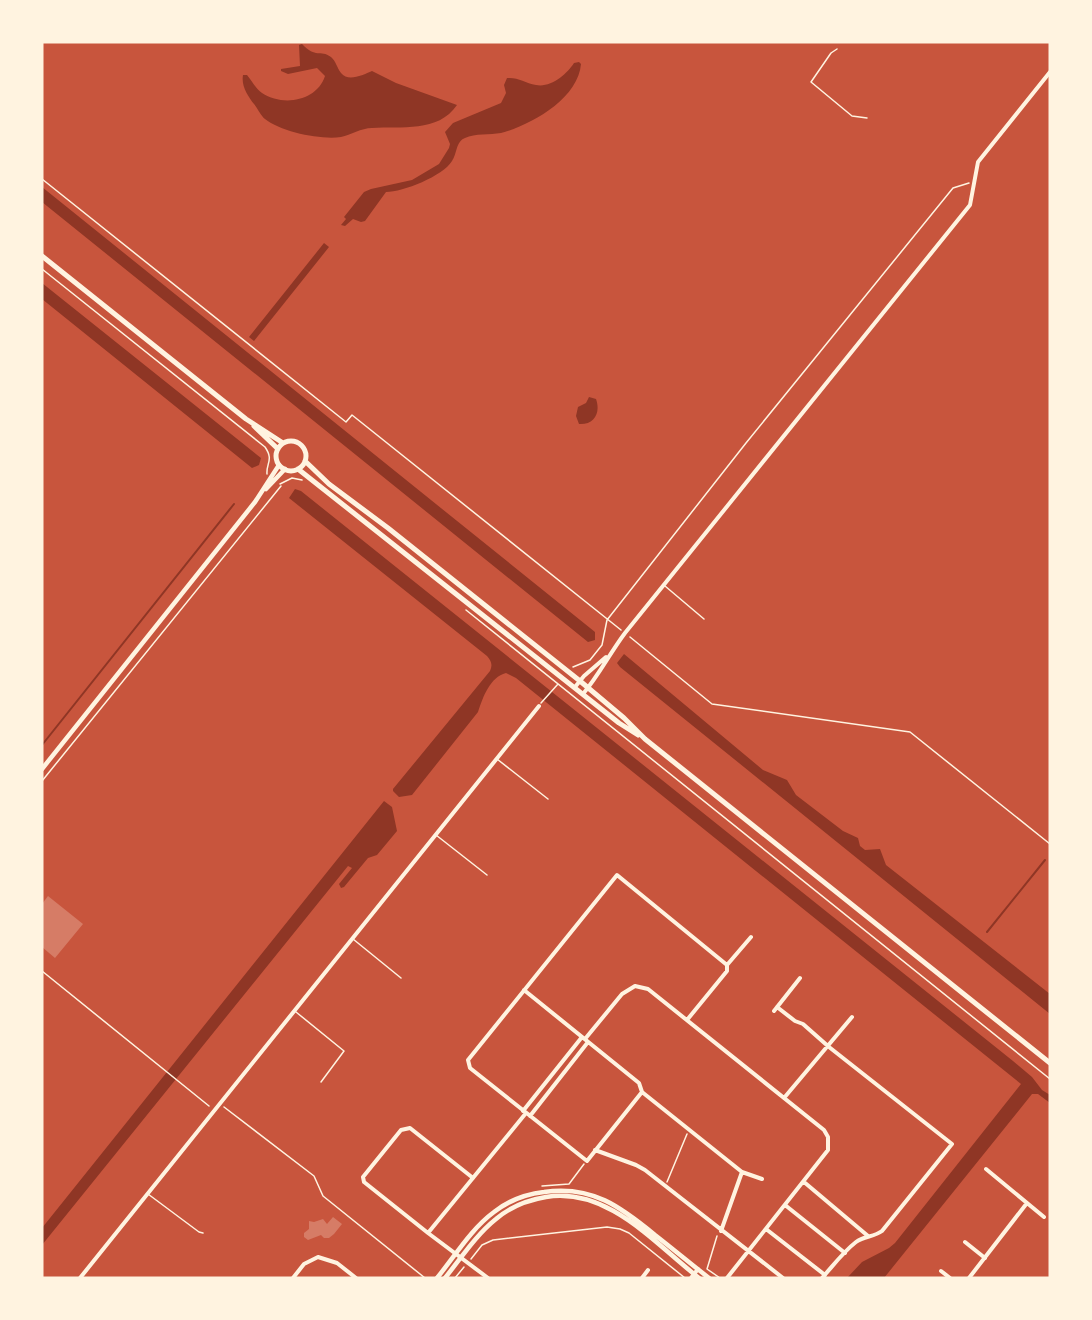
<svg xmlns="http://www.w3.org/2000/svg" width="1092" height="1320" viewBox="0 0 1092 1320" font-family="'DM Sans',sans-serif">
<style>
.water{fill:#8f3625}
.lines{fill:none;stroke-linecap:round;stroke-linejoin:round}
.stream{stroke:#8f3625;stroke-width:2}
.building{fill:#d67c66}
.path{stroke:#fff3e0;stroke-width:1.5}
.service{stroke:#fff3e0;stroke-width:1.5}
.minor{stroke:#fff3e0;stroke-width:4}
.tertiary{stroke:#fff3e0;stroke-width:4.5}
.secondary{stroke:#fff3e0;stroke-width:5}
</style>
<rect width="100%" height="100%" fill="#c8553d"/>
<!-- water -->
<path class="water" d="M 302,44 C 316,59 320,49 331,57 C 336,61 337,68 341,73 C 348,82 363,75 372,71 L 396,83 L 457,105 C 438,133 401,126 372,128 C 361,128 351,135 341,137 C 321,140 281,132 265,119 C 261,116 258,109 254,104 C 248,96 241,86 243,75 L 247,75 C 252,81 256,89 262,93 C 283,107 317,101 325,76 L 317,68 L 288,74 L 281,71 L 281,69 L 300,66 L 299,45 Z
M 579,62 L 581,64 C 578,99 531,125 501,133 C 490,135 475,133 465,138 C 456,141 457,154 452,161 C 443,176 403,192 386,192 L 365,221 L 361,222 L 353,219 L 345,226 L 341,225 L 346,219 L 344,217 L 364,192 L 371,189 L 412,180 L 439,164 L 449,148 L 450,144 L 445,132 L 453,123 L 501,103 L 506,93 L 504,85 L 507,78 C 518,77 525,83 536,85 C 551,88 567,74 574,63 Z
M 42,187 L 595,632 L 595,640 L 588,642 L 42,202 Z
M 324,243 L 329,247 L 254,341 L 249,337 Z
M 42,283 L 261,458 L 259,465 L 252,468 L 42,299 Z
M 589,397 L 596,399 C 601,413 594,425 579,424 L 576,416 L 578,407 L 586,403 Z
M 295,489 L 301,491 L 1013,1061 L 1032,1077 L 1042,1090 L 1050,1095 L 1050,1103 L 1038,1094 L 1032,1094 L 884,1278 L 847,1278 L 862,1262 L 889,1248 L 895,1243 L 1021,1084 L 516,678 L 506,673 C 490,677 483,697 478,712 L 412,795 L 399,797 L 393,791 L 393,789 L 490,671 C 493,664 491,661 487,656 L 289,498 Z
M 624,654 L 763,770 L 787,780 L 796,795 L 843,831 L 858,838 L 860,846 L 865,850 L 880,849 L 886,865 L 1050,994 L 1050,1014 L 620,667 L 617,663 Z
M 384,801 L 392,807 L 397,831 L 377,855 L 368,858 L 344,887 L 341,888 L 339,884 L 352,868 L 348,866 L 42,1245 L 42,1228 Z"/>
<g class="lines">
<!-- stream -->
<path class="stream" d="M 42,745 L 234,504
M 987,932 L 1045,860"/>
</g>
<!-- building -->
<path class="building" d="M 48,896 L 83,924 L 55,958 L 42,947 L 42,904 Z
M 333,1217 L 342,1224 L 334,1234 L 329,1238 L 324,1238 L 321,1235 L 308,1240 L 304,1237 L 304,1233 L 309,1229 L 309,1221 L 314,1222 L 323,1219 L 327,1224 Z"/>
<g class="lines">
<!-- path -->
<path class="path" d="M 42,179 L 346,422 L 352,415 L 621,630
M 42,269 L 265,447 C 274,460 266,463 267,474
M 280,484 L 292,478 L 302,480
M 466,610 L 1050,1079
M 630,637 L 712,704 L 910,732 L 1050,844
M 573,667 L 590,660 L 602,645 L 607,620 L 746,443 L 953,188 L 969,183
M 541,703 L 558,684
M 42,781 L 281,486
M 42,971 L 209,1106
M 224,1107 L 314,1176 L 323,1196 L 425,1278
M 667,1182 L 687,1134
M 542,1186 L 569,1184 L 584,1164
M 717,1236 L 707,1269 L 720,1278
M 471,1259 L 482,1245 L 493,1240 L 607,1227 L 620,1229 L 629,1233 L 685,1278
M 455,1278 L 464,1267"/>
<!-- service -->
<path class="service" d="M 837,49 L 831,53 L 811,82 L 852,116 L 867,118
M 665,586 L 704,619
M 497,759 L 548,799
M 436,835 L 487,875
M 353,939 L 401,978
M 296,1012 L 344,1051 L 321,1082
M 148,1194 L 199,1232 L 203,1233"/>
<!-- minor -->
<path class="minor" d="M 575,687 L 584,676 L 606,657
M 583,694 C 599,675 610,653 625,633 L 970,205 L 978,162 L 1050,72
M 524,990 L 639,1083 L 642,1092 L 742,1172 L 762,1179
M 777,1007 L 795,1021 L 803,1024 L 829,1047 L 952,1144 L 882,1231 C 874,1237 864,1236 856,1242 C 843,1252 832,1267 822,1278
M 774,1011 L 800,978
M 687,1020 L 727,971 L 727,965 L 751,937
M 585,1039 L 622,994 L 635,986 L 648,989 L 824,1130 L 828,1137 L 828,1150 L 727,1278
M 642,1092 L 587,1161 L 470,1068 L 468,1060 L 617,875 L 727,965
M 784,1098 L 852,1017
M 523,1111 L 582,1037
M 530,1116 L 588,1042
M 595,1150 L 636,1165 L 645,1170 L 783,1278
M 986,1169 L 1044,1217
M 804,1182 L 868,1236
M 785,1205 L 845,1253
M 766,1229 L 825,1275
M 721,1231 L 742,1172
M 428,1233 L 364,1182 L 363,1177 L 401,1130 L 410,1128 L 473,1178
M 965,1242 L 985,1258
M 941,1271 L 950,1278
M 80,1278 L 539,706
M 293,1278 L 304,1264 L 318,1257 L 337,1263 L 356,1278
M 488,1278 L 428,1233 L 526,1113
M 642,1278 L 648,1270
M 691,1278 L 698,1269
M 969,1278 L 1027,1203"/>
<!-- tertiary -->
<path class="tertiary" d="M 266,489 L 285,469
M 42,769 L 255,502 L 279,465
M 437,1278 C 455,1256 471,1229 494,1212 C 508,1201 527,1194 544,1192 C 592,1185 621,1207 655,1235 C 673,1249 691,1264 709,1278
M 445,1278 C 461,1258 476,1235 496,1219 C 510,1207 528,1200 546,1197 C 608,1187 654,1243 699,1278"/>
<!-- secondary -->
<path class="secondary" d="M 42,256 L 246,419 L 283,443
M 254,426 L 278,449
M276 456a15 15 0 1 1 30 0a15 15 0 1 1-30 0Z
M 305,461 L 329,484 L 388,528 L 580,681 L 624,718 L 645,739 L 1050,1063
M 298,469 L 619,723 L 638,735"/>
</g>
<!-- border -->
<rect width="1092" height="1320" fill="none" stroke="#fff3e0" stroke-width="87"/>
</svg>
